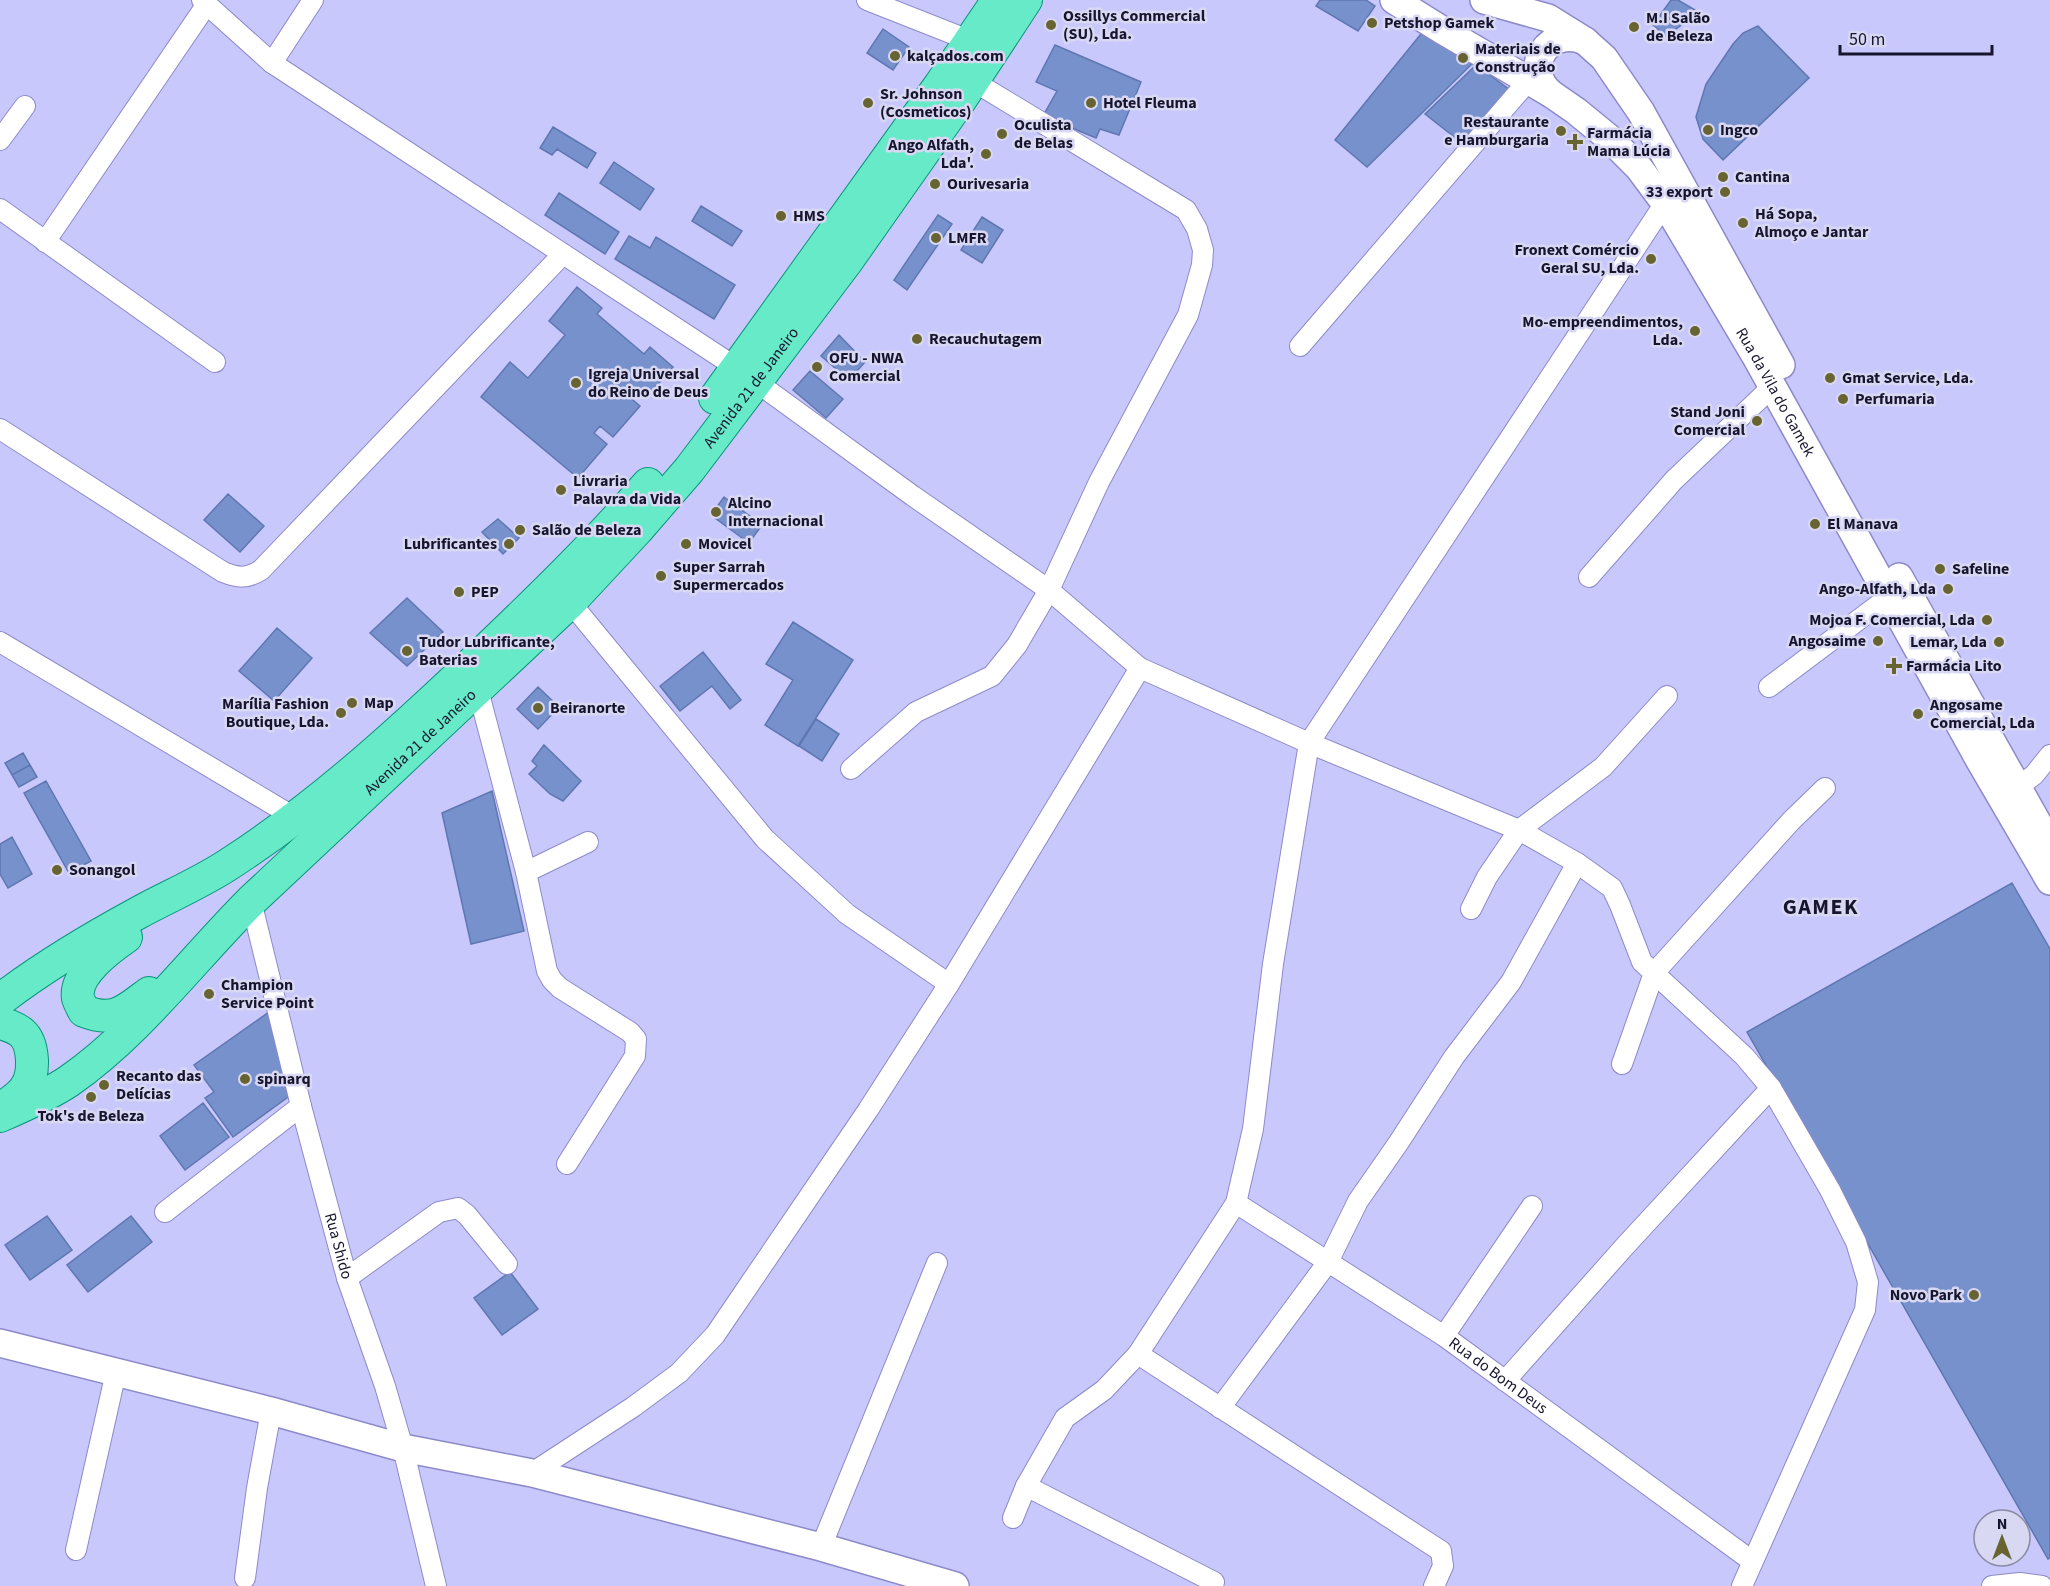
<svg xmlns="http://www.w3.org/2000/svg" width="2050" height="1586" viewBox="0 0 2050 1586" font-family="'Source Sans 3',sans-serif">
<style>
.building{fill:#7791cc;stroke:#5f77b1;stroke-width:1.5}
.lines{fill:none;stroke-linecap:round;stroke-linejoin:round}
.street-casing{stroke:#8d8ac9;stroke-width:22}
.secondary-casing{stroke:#8d8ac9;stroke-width:30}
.primary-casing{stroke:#08967a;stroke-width:34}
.street{stroke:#fff;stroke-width:20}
.secondary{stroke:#fff;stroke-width:27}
.primary{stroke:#66eac8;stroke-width:32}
.poi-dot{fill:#676431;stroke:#d8d8f3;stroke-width:2}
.labels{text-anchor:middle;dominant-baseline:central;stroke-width:5;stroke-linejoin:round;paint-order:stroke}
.poi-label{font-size:16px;font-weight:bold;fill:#17152d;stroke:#d8d8f3;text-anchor:start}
.street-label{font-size:16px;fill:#17152d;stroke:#d8d8f3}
.district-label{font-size:22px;font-weight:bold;letter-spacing:1.5px;fill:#17152d;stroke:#d8d8f3}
</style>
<rect width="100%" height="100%" fill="#c9c8fd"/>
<!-- building -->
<path class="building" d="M 1320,0 L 1366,0 L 1375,6 L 1358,31 L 1316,6 Z
M 1671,0 L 1678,0 L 1695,10 L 1683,24 L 1666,36 L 1653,25 Z
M 1758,26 L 1809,78 L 1723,160 L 1703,139 L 1696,117 L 1706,84 L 1733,44 L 1743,33 Z
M 883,29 L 909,47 L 893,70 L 867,53 Z
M 1425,29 L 1476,60 L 1367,167 L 1335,140 Z
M 1055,45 L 1141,82 L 1119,135 L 1100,129 L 1096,138 L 1043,116 L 1057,91 L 1036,82 Z
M 1476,65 L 1510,90 L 1467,147 L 1425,114 Z
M 553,127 L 596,153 L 587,168 L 557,149 L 552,155 L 540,148 Z
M 614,162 L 654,189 L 640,210 L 600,183 Z
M 559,193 L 619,232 L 605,254 L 545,215 Z
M 701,206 L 742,231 L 732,246 L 692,221 Z
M 938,215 L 952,224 L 907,290 L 894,280 Z
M 982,217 L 1003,230 L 982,263 L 961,250 Z
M 629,236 L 650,248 L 656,237 L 735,285 L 714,319 L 615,259 Z
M 577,287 L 602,308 L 597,314 L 644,354 L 650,347 L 673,367 L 646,398 L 633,387 L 627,395 L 640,406 L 613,437 L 600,426 L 594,433 L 607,444 L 578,478 L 481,397 L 510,362 L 528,378 L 565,335 L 549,321 Z
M 839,335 L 865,362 L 849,380 L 821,356 Z
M 810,371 L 843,399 L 826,418 L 793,390 Z
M 228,494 L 264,526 L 240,552 L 204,520 Z
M 724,497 L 762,525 L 749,543 L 711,515 Z
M 498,519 L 519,538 L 503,554 L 482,532 Z
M 407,598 L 443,632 L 407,666 L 370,633 Z
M 793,622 L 853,660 L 798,746 L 765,725 L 793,680 L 766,664 Z
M 277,628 L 312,658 L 274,701 L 239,671 Z
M 703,652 L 741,700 L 730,709 L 712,686 L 680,711 L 660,686 Z
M 538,687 L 559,707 L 538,729 L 517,709 Z
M 816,719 L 839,734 L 822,761 L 799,746 Z
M 544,745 L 581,781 L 563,801 L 550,794 L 529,774 L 537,766 L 532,761 Z
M 23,753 L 30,765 L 12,775 L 5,763 Z
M 30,765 L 37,777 L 19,787 L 12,775 Z
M 46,781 L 91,861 L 69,873 L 24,793 Z
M 492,791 L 524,931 L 471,944 L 442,813 Z
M 12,837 L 32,874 L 8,888 L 0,874 L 0,844 Z
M 2012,883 L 2050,949 L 2050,1558 L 2048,1559 L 1747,1032 Z
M 269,1012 L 291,1095 L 233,1137 L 205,1098 L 214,1092 L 194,1065 Z
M 203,1103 L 229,1137 L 185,1170 L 160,1136 Z
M 47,1216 L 72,1250 L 30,1280 L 5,1245 Z
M 131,1216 L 152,1242 L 88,1292 L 67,1265 Z
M 510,1272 L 538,1309 L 502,1335 L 474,1298 Z"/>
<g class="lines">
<defs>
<g id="street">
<path d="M 202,0 L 272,63 L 737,368"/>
<path d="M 867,0 L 971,41"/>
<path d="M 272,63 L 313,0"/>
<path d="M 0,140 L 25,106"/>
<path d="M 0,209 L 215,362"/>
<path d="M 45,242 L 207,4"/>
<path d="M 1300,346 L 1529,80"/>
<path d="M 755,381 L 913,496 L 1049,590 L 1140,668 L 1309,743 L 1519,830 L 1577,863 L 1612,888 L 1620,905 L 1642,962 L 1744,1056 L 1771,1088 L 1830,1190 L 1856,1242 L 1868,1282 L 1865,1310 L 1742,1586"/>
<path d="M 0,429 L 223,572 C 238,578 247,579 261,570 L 563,254"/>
<path d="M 1589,577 L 1674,480 L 1772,387"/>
<path d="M 570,602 L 765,839 L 847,914 L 949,984"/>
<path d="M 0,642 L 294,817"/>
<path d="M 1769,687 L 1889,597"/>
<path d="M 478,690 L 526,872 L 547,971 L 552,980 L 560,988 L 630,1032 L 636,1039 L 635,1056 L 567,1164"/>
<path d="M 851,769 L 916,712 L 992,676 L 1017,645 L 1049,590 L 1099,482 L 1188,315 L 1202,265 L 1203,250 L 1197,229 L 1186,210 L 973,81"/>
<path d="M 2018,787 L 2034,775 L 2050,755"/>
<path d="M 526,872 L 588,842"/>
<path id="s1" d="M 251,901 L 301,1106 L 347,1278 L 385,1386 L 403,1448 L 436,1586"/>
<path d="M 1471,909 L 1487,877 L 1519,830 L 1603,767 L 1667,696"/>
<path d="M 1622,1064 L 1654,973 L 1791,821 L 1825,788"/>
<path id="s2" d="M 1236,1203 L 1444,1336 L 1752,1561"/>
<path d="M 165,1212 L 301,1106"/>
<path d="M 347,1278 L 439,1212 L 458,1208 L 467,1215 L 507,1264"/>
<path d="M 1444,1336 L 1532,1206"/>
<path d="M 1138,1354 L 1441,1551 L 1443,1566 L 1434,1586"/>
<path d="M 1505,1381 L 1626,1245 L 1771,1088"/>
<path d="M 1220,1408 L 1328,1262 L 1358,1201 L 1399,1142 L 1454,1057 L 1511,982 L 1577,863"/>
<path d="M 532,1473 L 633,1407 L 679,1373 L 715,1335 L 868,1110 L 949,984 L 1140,668"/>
<path d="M 1026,1486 L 1214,1582"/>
<path d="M 1013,1518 L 1026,1486 L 1065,1418 L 1104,1390 L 1138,1354 L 1236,1203 L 1253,1129 L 1273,964 L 1309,743 L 1665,203"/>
<path d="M 821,1547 L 937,1263"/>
<path d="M 76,1550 L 116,1372"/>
<path d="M 245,1578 L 257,1488 L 271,1411"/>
<path d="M 1992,1586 L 2020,1583 L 2042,1586"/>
</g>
<g id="secondary">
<path id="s3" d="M 1394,0 L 1442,30 L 1550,93 L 1576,111 L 1609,138 L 1639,168 L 1665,203 L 1755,355 L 1980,761 L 2050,881"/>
<path d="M 1484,0 L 1548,18 L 1585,41 L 1604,58 L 1641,112 L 1781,365"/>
<path d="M 1550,93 C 1521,67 1549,25 1585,41"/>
<path d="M 1899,577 L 2050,845"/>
<path d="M 0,1343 L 271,1411 L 403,1448 L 532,1473 L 821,1547 L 955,1586"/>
</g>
<g id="primary">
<path d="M 715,398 L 940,85 L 998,0"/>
<path d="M 126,937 C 110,948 74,974 78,998 C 79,1002 82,1007 84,1011 C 114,1023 125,1011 149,993"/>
<path d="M 0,1000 C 43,967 90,939 138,913 C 167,897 198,884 226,866 C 315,809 393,738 470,665 C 531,607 592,548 648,484"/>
<path d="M 0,1023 C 8,1025 15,1027 22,1033 C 34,1044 35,1073 26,1087 C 21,1096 8,1103 1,1110"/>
<path id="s4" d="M 0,1116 C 23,1106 48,1095 69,1081 C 139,1032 191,961 251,901 L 570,602 L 637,530 L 689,470 L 847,261 L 961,99 L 1026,0"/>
</g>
</defs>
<!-- street casing -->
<use href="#street" class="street-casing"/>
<!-- secondary casing -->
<use href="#secondary" class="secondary-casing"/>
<!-- primary casing -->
<use href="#primary" class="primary-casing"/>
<!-- street -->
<use href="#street" class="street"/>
<!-- secondary -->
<use href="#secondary" class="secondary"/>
<!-- primary -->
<use href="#primary" class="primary"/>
</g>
<!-- markers -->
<g class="poi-dot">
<circle cx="1372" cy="23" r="6"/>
<circle cx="1051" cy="25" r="6"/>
<circle cx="1634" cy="27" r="6"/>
<circle cx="895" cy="56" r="6"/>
<circle cx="1463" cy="58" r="6"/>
<circle cx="868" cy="103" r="6"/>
<circle cx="1091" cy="103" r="6"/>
<circle cx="1708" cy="130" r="6"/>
<circle cx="1561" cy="131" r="6"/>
<circle cx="1002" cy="134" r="6"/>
<path d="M1572 133h6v6h6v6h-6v6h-6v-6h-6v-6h6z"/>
<circle cx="986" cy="154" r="6"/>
<circle cx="1723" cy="177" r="6"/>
<circle cx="935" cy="184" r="6"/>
<circle cx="1725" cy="192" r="6"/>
<circle cx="781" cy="216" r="6"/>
<circle cx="1743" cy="223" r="6"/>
<circle cx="936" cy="238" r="6"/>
<circle cx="1651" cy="259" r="6"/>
<circle cx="1695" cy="331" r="6"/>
<circle cx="917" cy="339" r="6"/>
<circle cx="817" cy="367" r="6"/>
<circle cx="1830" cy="378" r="6"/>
<circle cx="576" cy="383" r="6"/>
<circle cx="1843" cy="399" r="6"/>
<circle cx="1757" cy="421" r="6"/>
<circle cx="561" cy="490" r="6"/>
<circle cx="716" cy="512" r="6"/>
<circle cx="1815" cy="524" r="6"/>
<circle cx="520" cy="530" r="6"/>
<circle cx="509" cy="544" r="6"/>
<circle cx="686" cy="544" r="6"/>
<circle cx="1940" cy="569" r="6"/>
<circle cx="661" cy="576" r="6"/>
<circle cx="1948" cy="589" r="6"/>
<circle cx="459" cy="592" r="6"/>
<circle cx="1987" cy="620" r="6"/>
<circle cx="1878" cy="641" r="6"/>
<circle cx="1999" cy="642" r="6"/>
<circle cx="407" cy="651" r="6"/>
<path d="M1891 657h6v6h6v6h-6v6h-6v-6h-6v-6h6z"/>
<circle cx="352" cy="703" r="6"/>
<circle cx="538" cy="708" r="6"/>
<circle cx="341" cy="713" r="6"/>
<circle cx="1918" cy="714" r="6"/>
<circle cx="57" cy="870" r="6"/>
<circle cx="209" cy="994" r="6"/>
<circle cx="245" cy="1079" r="6"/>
<circle cx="104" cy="1085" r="6"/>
<circle cx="91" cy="1097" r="6"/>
<circle cx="1974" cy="1295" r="6"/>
</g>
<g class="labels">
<!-- poi labels -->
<g class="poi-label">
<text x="1063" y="16">Ossillys Commercial<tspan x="1063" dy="18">(SU), Lda.</tspan></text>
<text x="1646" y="18">M.I Salão<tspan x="1646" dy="18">de Beleza</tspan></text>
<text x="1384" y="23">Petshop Gamek</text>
<text x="1475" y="49">Materiais de<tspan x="1475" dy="18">Construção</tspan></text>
<text x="907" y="56">kalçados.com</text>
<text x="880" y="94">Sr. Johnson<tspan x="880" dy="18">(Cosmeticos)</tspan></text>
<text x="1103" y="103">Hotel Fleuma</text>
<text x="1549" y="122" text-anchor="end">Restaurante<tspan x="1549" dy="18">e Hamburgaria</tspan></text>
<text x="1014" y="125">Oculista<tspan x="1014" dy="18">de Belas</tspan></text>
<text x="1720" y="130">Ingco</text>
<text x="1587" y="133">Farmácia<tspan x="1587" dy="18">Mama Lúcia</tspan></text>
<text x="974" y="145" text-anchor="end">Ango Alfath,<tspan x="974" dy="18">Lda'.</tspan></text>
<text x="1735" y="177">Cantina</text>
<text x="947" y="184">Ourivesaria</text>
<text x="1713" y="192" text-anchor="end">33 export</text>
<text x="1755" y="214">Há Sopa,<tspan x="1755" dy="18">Almoço e Jantar</tspan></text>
<text x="793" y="216">HMS</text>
<text x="948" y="238">LMFR</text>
<text x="1639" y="250" text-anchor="end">Fronext Comércio<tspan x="1639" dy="18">Geral SU, Lda.</tspan></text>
<text x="1683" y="322" text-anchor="end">Mo-empreendimentos,<tspan x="1683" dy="18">Lda.</tspan></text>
<text x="929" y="339">Recauchutagem</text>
<text x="829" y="358">OFU - NWA<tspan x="829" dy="18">Comercial</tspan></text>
<text x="588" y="374">Igreja Universal<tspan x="588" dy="18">do Reino de Deus</tspan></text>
<text x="1842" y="378">Gmat Service, Lda.</text>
<text x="1855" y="399">Perfumaria</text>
<text x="1745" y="412" text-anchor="end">Stand Joni<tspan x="1745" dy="18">Comercial</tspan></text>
<text x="573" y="481">Livraria<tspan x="573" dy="18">Palavra da Vida</tspan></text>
<text x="728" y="503">Alcino<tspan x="728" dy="18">Internacional</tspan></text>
<text x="1827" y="524">El Manava</text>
<text x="532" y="530">Salão de Beleza</text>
<text x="497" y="544" text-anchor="end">Lubrificantes</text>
<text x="698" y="544">Movicel</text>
<text x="673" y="567">Super Sarrah<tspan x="673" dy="18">Supermercados</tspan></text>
<text x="1952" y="569">Safeline</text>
<text x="1936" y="589" text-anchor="end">Ango-Alfath, Lda</text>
<text x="471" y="592">PEP</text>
<text x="1975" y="620" text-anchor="end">Mojoa F. Comercial, Lda</text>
<text x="1866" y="641" text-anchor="end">Angosaime</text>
<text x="419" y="642">Tudor Lubrificante,<tspan x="419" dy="18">Baterias</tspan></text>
<text x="1987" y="642" text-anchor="end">Lemar, Lda</text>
<text x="1906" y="666">Farmácia Lito</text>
<text x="364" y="703">Map</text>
<text x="329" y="704" text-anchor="end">Marília Fashion<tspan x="329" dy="18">Boutique, Lda.</tspan></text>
<text x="1930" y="705">Angosame<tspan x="1930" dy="18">Comercial, Lda</tspan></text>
<text x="550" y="708">Beiranorte</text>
<text x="69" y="870">Sonangol</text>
<text x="221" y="985">Champion<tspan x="221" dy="18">Service Point</tspan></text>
<text x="116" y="1076">Recanto das<tspan x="116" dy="18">Delícias</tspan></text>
<text x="257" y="1079">spinarq</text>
<text x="91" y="1116" text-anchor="middle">Tok's de Beleza</text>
<text x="1962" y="1295" text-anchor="end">Novo Park</text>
</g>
<!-- street labels -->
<g class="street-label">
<text stroke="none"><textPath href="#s4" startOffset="1052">Avenida 21 de Janeiro</textPath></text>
<text stroke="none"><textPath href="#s3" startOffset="561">Rua da Vila do Gamek</textPath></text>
<text stroke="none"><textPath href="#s4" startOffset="566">Avenida 21 de Janeiro</textPath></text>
<text stroke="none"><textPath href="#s1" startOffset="356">Rua Shido</textPath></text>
<text stroke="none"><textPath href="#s2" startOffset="314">Rua do Bom Deus</textPath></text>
</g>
<!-- district labels -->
<g class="district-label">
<text x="1821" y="907">GAMEK</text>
</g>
</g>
<!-- north arrow -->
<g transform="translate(2002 1538)"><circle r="28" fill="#d8d8f3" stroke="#8b8aa4" stroke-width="1.5"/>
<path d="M0-4.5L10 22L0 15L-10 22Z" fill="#676431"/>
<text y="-9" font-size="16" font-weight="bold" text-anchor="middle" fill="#17152d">N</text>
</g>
<!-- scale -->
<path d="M1840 45v9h152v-9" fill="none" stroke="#17152d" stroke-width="3"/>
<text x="1849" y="45" font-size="18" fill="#17152d" stroke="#d8d8f3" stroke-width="4.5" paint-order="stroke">50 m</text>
</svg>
